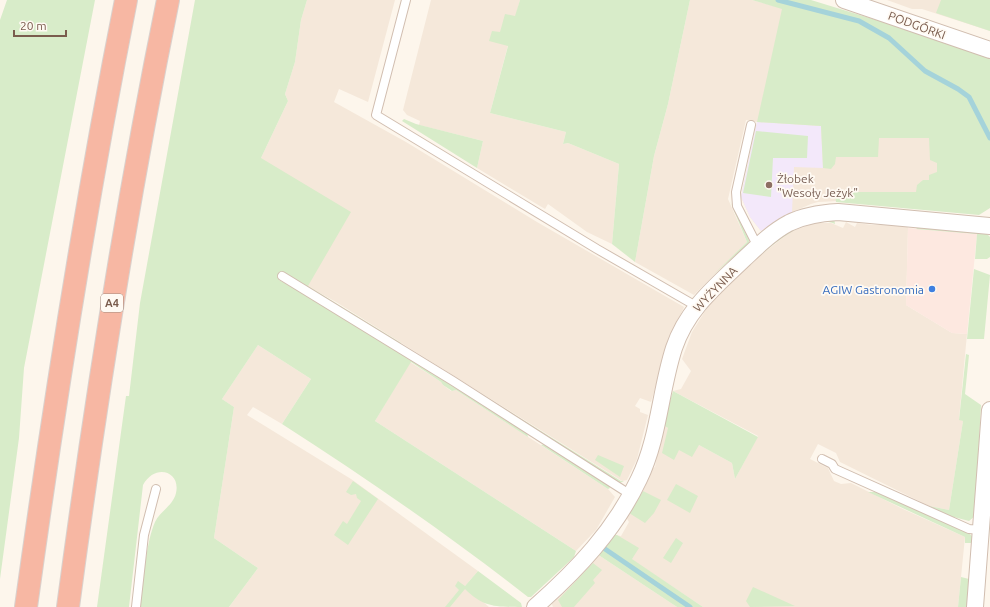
<svg xmlns="http://www.w3.org/2000/svg" width="990" height="607" viewBox="0 0 990 607" font-family="Ubuntu,sans-serif">
<style>
.residential{fill:#f5e8da}
.commercial{fill:#fde8e0}
.education{fill:#f3e8fa}
.green{fill:#d8ecc9}
.lines{fill:none;stroke-linecap:round;stroke-linejoin:round}
.stream{stroke:#a5d3da;stroke-width:5}
.lane-casing{stroke:#d1beb0;stroke-width:10}
.street-casing{stroke:#d1beb0;stroke-width:18}
.highway-casing{stroke:#dad1cd;stroke-width:24}
.lane{stroke:#fff;stroke-width:8}
.street{stroke:#fff;stroke-width:16}
.highway{stroke:#f7b7a3;stroke-width:22}
.education-dot{fill:#8d6e63;stroke:#fffaf3;stroke-width:1.5}
.shop-dot{fill:#3f7fe0;stroke:#fffaf3;stroke-width:1.5}
.labels{text-anchor:middle;dominant-baseline:central;stroke-width:3.5;stroke-linejoin:round;paint-order:stroke}
.shield{fill:#fffaf3;stroke:#a28b7f;stroke-width:1}
.shield-label{font-size:11px;font-weight:bold;fill:#7a5c4d}
.street-label{font-size:12px;fill:#7a5c4d;stroke:#fffaf3}
.education-label{font-size:12px;fill:#785e54;stroke:#fffaf3;text-anchor:start}
.shop-label{font-size:12px;fill:#366cbe;stroke:#fffaf3;text-anchor:end}
</style>
<rect width="100%" height="100%" fill="#fdf6ec"/>
<!-- residential -->
<path class="residential" d="M 307,0 L 395,0 L 368,102 L 339,89 L 334,102 L 406,142 L 537,222 L 684,307 L 668,343 L 651,402 L 640,398 L 635,406 L 640,409 L 640,412 L 648,415 L 637,459 L 627,480 L 622,481 L 336,302 L 307,286 L 261,158 L 288,101 L 285,94 L 295,62 L 301,20 Z
M 431,0 L 520,0 L 490,113 L 566,132 L 563,144 L 568,143 L 619,164 L 612,244 L 587,232 L 548,204 L 545,209 L 477,168 L 483,141 L 419,125 L 420,121 L 407,115 L 403,110 Z
M 690,0 L 752,0 L 842,25 L 990,194 L 818,202 L 811,204 L 781,217 L 761,231 L 750,217 L 741,197 L 757,122 L 746,120 L 728,199 L 747,242 L 694,295 L 635,262 L 654,156 L 668,104 Z
M 887,0 L 990,0 L 990,31 L 922,9 L 912,9 Z
M 846,222 L 855,227 L 857,223 L 872,225 L 906,225 L 908,228 L 906,305 L 952,333 L 967,334 L 959,419 L 963,421 L 949,510 L 929,506 L 840,462 L 836,453 L 818,444 L 810,459 L 828,468 L 834,481 L 841,484 L 851,483 L 903,509 L 965,537 L 958,607 L 703,607 L 610,545 L 615,535 L 621,536 L 629,522 L 626,517 L 643,491 L 650,470 L 655,467 L 663,425 L 668,428 L 679,450 L 699,445 L 732,463 L 735,479 L 758,436 L 673,391 L 681,389 L 691,371 L 682,359 L 692,332 L 707,308 L 721,291 L 756,259 L 790,232 L 815,223 L 831,223 L 843,228 Z
M 258,345 L 311,379 L 282,424 L 253,407 L 247,415 L 351,479 L 478,571 L 465,586 L 489,607 L 229,607 L 258,568 L 214,538 L 234,407 L 222,399 Z
M 410,362 L 441,382 L 443,385 L 451,391 L 456,390 L 608,489 L 615,497 L 596,530 L 576,551 L 375,421 Z
M 597,554 L 677,607 L 553,607 L 551,602 Z"/>
<!-- commercial -->
<path class="commercial" d="M 908,228 L 977,234 L 967,334 L 952,333 L 906,305 Z"/>
<!-- education -->
<path class="education" d="M 757,122 L 821,126 L 823,168 L 794,167 L 792,212 L 781,217 L 761,231 L 750,217 L 741,197 Z"/>
<!-- green -->
<path class="green" d="M 7,0 L 95,0 L 24,368 L 19,438 L 0,579 L 0,20 Z
M 195,0 L 307,0 L 301,20 L 295,62 L 285,94 L 288,101 L 261,158 L 351,212 L 308,286 L 401,343 L 400,344 L 283,273 L 279,274 L 279,280 L 311,297 L 527,433 L 528,437 L 456,390 L 452,391 L 443,385 L 441,382 L 411,362 L 375,421 L 576,551 L 574,557 L 531,597 L 528,597 C 449,535 366,478 282,424 L 311,379 L 258,345 L 222,399 L 234,407 L 214,538 L 258,568 L 229,607 L 140,607 C 143,584 146,542 155,522 C 160,511 173,506 176,493 C 181,471 155,463 143,485 L 129,607 L 97,607 L 126,396 L 129,396 L 140,303 Z
M 520,0 L 690,0 L 668,104 L 654,156 L 635,262 L 612,244 L 619,164 L 568,143 L 563,144 L 566,132 L 490,113 L 508,46 L 489,41 L 492,31 L 500,32 L 505,14 L 515,16 Z
M 752,0 L 811,0 L 990,55 L 990,208 L 979,215 L 836,202 L 835,192 L 916,192 L 917,185 L 923,180 L 929,180 L 929,175 L 937,172 L 937,163 L 930,160 L 929,138 L 879,138 L 878,157 L 836,157 L 835,164 L 831,169 L 823,168 L 821,126 L 757,122 L 782,9 Z
M 941,0 L 990,0 L 990,31 L 936,13 Z
M 404,119 L 416,124 L 483,141 L 477,168 L 402,121 Z
M 756,131 L 808,136 L 807,158 L 773,158 L 771,197 L 743,193 Z
M 730,201 L 749,240 L 749,243 L 713,275 L 747,242 Z
M 834,218 L 835,224 C 808,212 775,244 756,259 L 757,256 L 777,238 L 803,224 Z
M 922,224 L 986,233 L 990,237 L 990,257 L 987,259 L 975,259 L 977,234 L 916,229 Z
M 974,269 L 990,275 L 984,339 L 967,339 Z
M 416,353 L 621,481 L 624,481 L 620,483 Z
M 966,354 L 969,355 L 965,394 L 981,405 L 975,516 L 969,521 L 950,516 L 929,506 L 949,510 L 963,421 L 959,420 Z
M 673,391 L 758,437 L 735,479 L 732,463 L 699,445 L 692,457 L 679,450 L 674,460 L 662,453 L 668,428 L 663,425 Z
M 545,444 L 608,484 L 610,488 L 608,489 L 541,445 Z
M 598,455 L 624,466 L 620,477 L 595,460 Z
M 353,481 L 378,499 L 348,545 L 334,535 L 343,521 L 347,524 L 361,501 L 357,498 L 356,494 L 351,495 L 346,492 Z
M 676,484 L 698,496 L 690,513 L 667,500 Z
M 643,491 L 661,500 L 654,513 L 645,523 L 629,513 Z
M 868,492 L 879,492 L 967,532 L 972,536 L 972,543 L 965,543 L 965,537 Z
M 615,535 L 617,535 L 639,548 L 632,559 L 703,607 L 677,607 L 597,554 L 610,542 Z
M 676,538 L 683,543 L 671,563 L 663,558 Z
M 593,563 L 602,570 L 593,580 L 595,583 L 574,607 L 562,607 L 558,600 Z
M 478,571 L 521,603 L 522,607 C 495,607 483,607 465,589 L 450,607 L 445,607 L 459,590 L 455,586 L 458,581 L 465,586 Z
M 961,577 L 969,579 L 967,607 L 958,607 Z
M 753,587 L 795,606 L 750,607 L 746,601 Z"/>
<g class="lines">
<!-- stream -->
<path class="stream" d="M 778,0 L 859,21 L 889,38 L 925,71 L 958,89 L 969,97 L 990,138
M 605,549 L 690,607"/>
<defs>
<path id="lane" d="M 406,0 L 376,115 L 597,249 L 696,306
M 751,125 L 736,192 L 737,206 L 758,247
M 282,276 L 453,381 L 631,495
M 822,459 L 832,464 L 835,469 L 969,529 L 981,530
M 136,607 L 144,535 L 156,489"/>
<path id="street" d="M 844,0 L 990,50
M 535,607 C 577,570 615,530 639,479 C 659,438 660,391 674,348 C 687,309 716,286 744,259 C 758,246 772,232 789,223 C 805,215 821,213 838,212 L 990,226
M 975,607 L 990,410"/>
<path id="highway" d="M 26,607 C 54,404 86,201 126,0
M 68,607 C 95,404 127,201 168,0"/>
</defs>
<!-- lane casing -->
<use href="#lane" class="lane-casing"/>
<!-- street casing -->
<use href="#street" class="street-casing"/>
<!-- highway casing -->
<use href="#highway" class="highway-casing"/>
<!-- lane -->
<use href="#lane" class="lane"/>
<!-- street -->
<use href="#street" class="street"/>
<!-- highway -->
<use href="#highway" class="highway"/>
</g>
<!-- markers -->
<circle class="education-dot" cx="769" cy="185" r="4"/>
<circle class="shop-dot" cx="932" cy="289" r="4"/>
<g class="labels">
<!-- shield labels -->
<rect class="shield" x="101" y="294" width="22" height="18" rx="3"/>
<g class="shield-label">
<text x="112" y="303">A4</text>
</g>
<!-- street labels -->
<g class="street-label">
<text transform="translate(917 25) rotate(20)">PODGÓRKI</text>
<text transform="translate(715 289) rotate(-46)">WYŻYNNA</text>
</g>
<!-- education labels -->
<g class="education-label">
<text x="777" y="178">Żłobek<tspan x="777" dy="14">"Wesoły Jeżyk"</tspan></text>
</g>
<!-- shop labels -->
<g class="shop-label">
<text x="924" y="289">AGIW Gastronomia</text>
</g>
</g>
<!-- scale -->
<path d="M14 30v6h52v-6" fill="none" stroke="#7a5c4d" stroke-width="2"/>
<text x="20" y="30" font-size="12" fill="#7a5c4d" stroke="#fffaf3" stroke-width="3" paint-order="stroke">20 m</text>
</svg>
